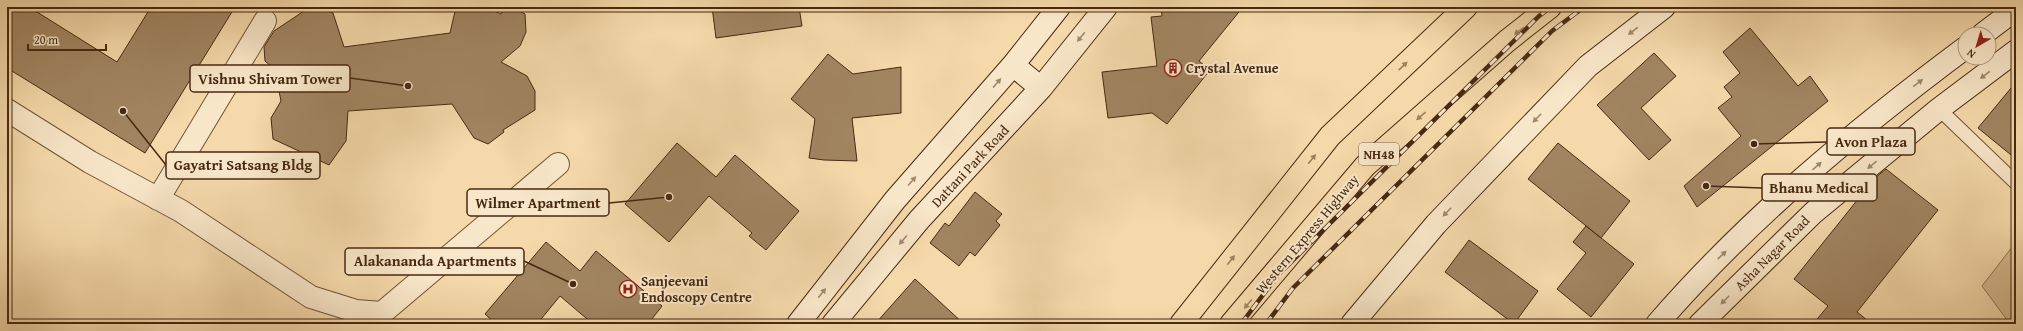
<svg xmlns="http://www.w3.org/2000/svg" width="2023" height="331" viewBox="0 0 2023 331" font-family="'Gentium Book Plus',serif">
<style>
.green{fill:#d7bb90;stroke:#8f7251}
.building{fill:#a18561;stroke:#472912}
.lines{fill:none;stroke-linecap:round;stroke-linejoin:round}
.lane-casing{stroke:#725538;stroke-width:15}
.street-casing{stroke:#725538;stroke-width:24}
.secondary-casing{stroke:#472912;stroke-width:24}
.highway-casing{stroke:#472912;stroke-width:24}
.lane{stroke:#f8e6c8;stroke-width:13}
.street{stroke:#f8e6c8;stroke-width:22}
.secondary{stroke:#f8e6c8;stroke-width:22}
.highway{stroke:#f5d9aa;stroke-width:22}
.rail-casing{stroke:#472912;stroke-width:4.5}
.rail{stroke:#f8e6c8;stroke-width:3;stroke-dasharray:9;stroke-linecap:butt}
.oneway{fill:#9e815e}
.oneway2{fill:#a0886d}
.labels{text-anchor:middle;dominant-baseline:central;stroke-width:4;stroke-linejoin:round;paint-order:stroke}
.shield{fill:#f8e6c8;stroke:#7c6249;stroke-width:1}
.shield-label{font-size:13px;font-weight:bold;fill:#472912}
.poi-label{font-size:14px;font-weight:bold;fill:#472912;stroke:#f8e6c8;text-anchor:start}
.street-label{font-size:14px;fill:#472912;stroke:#f8e6c8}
.leader{fill:none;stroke:#472912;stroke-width:1.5}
.callout-dot{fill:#472912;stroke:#f8e6c8;stroke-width:1.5}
.callout{fill:#f8e6c8;stroke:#472912;stroke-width:1.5}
.callout-label{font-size:15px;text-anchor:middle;font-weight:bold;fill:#472912}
</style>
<rect width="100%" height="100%" fill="#f5d9aa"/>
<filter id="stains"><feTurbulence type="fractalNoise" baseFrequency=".005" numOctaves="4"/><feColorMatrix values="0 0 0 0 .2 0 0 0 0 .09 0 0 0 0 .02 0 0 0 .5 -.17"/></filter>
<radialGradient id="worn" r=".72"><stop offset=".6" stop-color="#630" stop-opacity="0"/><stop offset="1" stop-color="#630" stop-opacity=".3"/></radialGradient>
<!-- green -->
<path class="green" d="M 2016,242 L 2016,324 L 2010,324 L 1982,286 Z"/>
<!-- building -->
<path class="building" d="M 7,7 L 29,7 L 117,62 L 151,7 L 235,7 L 145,153 L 7,68 Z
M 310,7 L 317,7 L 333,13 L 344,47 L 450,33 L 456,7 L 486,7 L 501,14 L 505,7 L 512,7 L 525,14 L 526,32 L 520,46 L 501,62 L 527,76 L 535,91 L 535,110 L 503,130 L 504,132 L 488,144 L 474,138 L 452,104 L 348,111 L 346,141 L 329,165 L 273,139 L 271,118 L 281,101 L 279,91 L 288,81 L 265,61 L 264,47 L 274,31 Z
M 712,7 L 799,7 L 802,26 L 716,38 Z
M 1161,7 L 1243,7 L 1199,61 L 1210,70 L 1167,124 L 1152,113 L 1108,118 L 1102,72 L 1157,66 L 1151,17 L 1162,16 Z
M 1750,28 L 1798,86 L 1810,76 L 1828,101 L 1697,207 L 1684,186 L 1741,136 L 1718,108 L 1732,97 L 1724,87 L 1740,73 L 1723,52 Z
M 1654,53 L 1676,76 L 1641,108 L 1671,140 L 1649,160 L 1597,105 Z
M 828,54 L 853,74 L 901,67 L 901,113 L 852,118 L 857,161 L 824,160 L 809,158 L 815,119 L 791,99 Z
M 2016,82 L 2016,159 L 1978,128 Z
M 677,143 L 716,177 L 735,155 L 799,211 L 766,250 L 749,236 L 752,233 L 709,196 L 669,242 L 625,204 Z
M 1558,143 L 1630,201 L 1601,238 L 1528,179 Z
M 1886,169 L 1938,210 L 1857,312 L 1872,324 L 1813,324 L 1828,306 L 1794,279 L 1875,178 Z
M 975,192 L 1002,214 L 996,221 L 1000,225 L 975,256 L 970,252 L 959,266 L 930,243 L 945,223 L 949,226 Z
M 1586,226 L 1634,264 L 1591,317 L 1557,289 L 1586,253 L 1573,242 Z
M 1469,240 L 1538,291 L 1514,324 L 1445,272 Z
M 546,242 L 580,271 L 596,251 L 662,306 L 648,324 L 593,324 L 560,296 L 537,324 L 496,324 L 485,314 Z
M 915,279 L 964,324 L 875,324 Z"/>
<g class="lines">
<defs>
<path id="lane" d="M 1939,109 L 2016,183"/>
<path id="street" d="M 7,110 L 90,162 L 181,211 L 311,297 L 356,311 L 382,313 L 558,164
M 158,199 L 265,21"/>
<path id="secondary" d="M 1983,34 L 2016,9
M 1013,65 L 1041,88
M 798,324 L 895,200 L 1013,65 L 1059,7
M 833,324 L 919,220 L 1041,88 L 1106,7
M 1352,324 L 1436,224 L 1588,66 L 1664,7
M 1657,324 C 1747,220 1855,130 1965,48
M 1700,324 L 1813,213 L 1939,109 L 2016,51"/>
<path id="highway" d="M 1181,324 L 1330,136 L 1466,7
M 1231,324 L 1365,166 L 1507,41 L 1550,7"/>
</defs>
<!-- lane casing -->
<use href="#lane" class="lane-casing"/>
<!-- street casing -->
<use href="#street" class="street-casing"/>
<!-- secondary casing -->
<use href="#secondary" class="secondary-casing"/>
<!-- highway casing -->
<use href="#highway" class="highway-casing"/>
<!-- lane -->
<use href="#lane" class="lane"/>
<!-- street -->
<use href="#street" class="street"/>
<!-- secondary -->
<use href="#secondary" class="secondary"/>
<!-- highway -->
<use href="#highway" class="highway"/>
<defs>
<path id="rail" d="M 1241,324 L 1278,275 L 1539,16 L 1551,7
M 1266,324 L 1293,288 L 1552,31 L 1584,7"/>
</defs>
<!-- rail casing -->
<use href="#rail" class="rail-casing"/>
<!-- rail -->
<use href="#rail" class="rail"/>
</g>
<!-- one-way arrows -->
<defs><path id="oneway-solid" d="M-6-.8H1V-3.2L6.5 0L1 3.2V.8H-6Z"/></defs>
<g class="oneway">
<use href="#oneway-solid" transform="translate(1519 31) rotate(142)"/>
<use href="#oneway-solid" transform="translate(1403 66) rotate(-44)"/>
<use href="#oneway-solid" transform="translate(1421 116) rotate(139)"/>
<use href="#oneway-solid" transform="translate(1312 159) rotate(-52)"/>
<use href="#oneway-solid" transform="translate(1231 260) rotate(-52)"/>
<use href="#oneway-solid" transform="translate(1248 304) rotate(130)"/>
</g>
<g class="oneway2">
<use href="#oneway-solid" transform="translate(1633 31) rotate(142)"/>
<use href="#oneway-solid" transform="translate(1081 37) rotate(129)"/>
<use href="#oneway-solid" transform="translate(1985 75) rotate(143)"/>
<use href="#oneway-solid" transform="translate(997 83) rotate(-49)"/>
<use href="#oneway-solid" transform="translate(1918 83) rotate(-37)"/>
<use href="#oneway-solid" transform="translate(1537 118) rotate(134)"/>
<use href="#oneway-solid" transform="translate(1872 165) rotate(141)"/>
<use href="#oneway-solid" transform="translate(1817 166) rotate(-41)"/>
<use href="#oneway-solid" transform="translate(912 181) rotate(-49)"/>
<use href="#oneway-solid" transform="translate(1447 212) rotate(134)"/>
<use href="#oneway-solid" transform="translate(903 240) rotate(130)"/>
<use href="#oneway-solid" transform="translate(1722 255) rotate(-43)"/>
<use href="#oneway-solid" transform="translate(822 293) rotate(-52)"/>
<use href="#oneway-solid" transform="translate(1725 300) rotate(135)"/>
</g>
<!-- icons -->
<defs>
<symbol id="building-ring" viewBox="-11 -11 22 22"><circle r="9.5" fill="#f8e6c8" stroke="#8f2418" stroke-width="1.5"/><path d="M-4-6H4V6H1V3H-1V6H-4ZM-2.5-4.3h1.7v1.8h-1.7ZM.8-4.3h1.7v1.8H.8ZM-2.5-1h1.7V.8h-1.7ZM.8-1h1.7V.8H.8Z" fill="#8f2418"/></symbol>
<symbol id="hospital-ring" viewBox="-11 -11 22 22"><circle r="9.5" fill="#f8e6c8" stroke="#8f2418" stroke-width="1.5"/><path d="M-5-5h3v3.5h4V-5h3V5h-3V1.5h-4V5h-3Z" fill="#8f2418"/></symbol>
</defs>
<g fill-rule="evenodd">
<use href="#building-ring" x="1163" y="58" width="20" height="20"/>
<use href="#hospital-ring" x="618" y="279" width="20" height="20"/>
</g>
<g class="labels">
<!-- shield labels -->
<rect class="shield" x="1359" y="143" width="40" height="22" rx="3"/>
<g class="shield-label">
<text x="1379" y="154">NH48</text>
</g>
<!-- poi labels -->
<g class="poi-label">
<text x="1186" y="68">Crystal Avenue</text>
<text x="641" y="281">Sanjeevani<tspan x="641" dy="16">Endoscopy Centre</tspan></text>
</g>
<!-- street labels -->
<g class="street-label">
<text transform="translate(970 166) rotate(-47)">Dattani Park Road</text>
<text transform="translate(1307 234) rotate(-50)">Western Express Highway</text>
<text transform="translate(1772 253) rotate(-45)">Asha Nagar Road</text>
</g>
</g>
<!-- callouts -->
<path class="leader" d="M408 86L350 78M1754 144L1827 142M123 111L166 165M1706 186L1762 188M669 197L609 203M573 284L524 261"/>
<g class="callout-dot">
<circle cx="408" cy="86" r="4"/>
<circle cx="1754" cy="144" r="4"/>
<circle cx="123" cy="111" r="4"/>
<circle cx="1706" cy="186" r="4"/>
<circle cx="669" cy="197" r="4"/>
<circle cx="573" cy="284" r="4"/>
</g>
<g class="callout">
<rect x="190" y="65" width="160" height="27" rx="4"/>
<rect x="1827" y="128" width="88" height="27" rx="4"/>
<rect x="166" y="152" width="154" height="27" rx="4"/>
<rect x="1762" y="174" width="115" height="27" rx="4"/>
<rect x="467" y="189" width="142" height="27" rx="4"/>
<rect x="345" y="248" width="179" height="27" rx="4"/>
</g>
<g class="callout-label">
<text x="270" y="84">Vishnu Shivam Tower</text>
<text x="1871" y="147">Avon Plaza</text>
<text x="243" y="170">Gayatri Satsang Bldg</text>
<text x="1819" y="193">Bhanu Medical</text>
<text x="538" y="208">Wilmer Apartment</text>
<text x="435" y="266">Alakananda Apartments</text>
</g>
<!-- margin -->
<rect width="2023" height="331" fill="none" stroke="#f5d9aa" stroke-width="24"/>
<rect x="8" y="8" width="2007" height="315" fill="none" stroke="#472912" stroke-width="2"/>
<rect x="12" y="12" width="1999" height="307" fill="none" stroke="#472912"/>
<!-- north arrow -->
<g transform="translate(1977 46) rotate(218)"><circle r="19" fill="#f8e6c8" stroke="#b19a7f"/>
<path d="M0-3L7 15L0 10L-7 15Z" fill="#8f2418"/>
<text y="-6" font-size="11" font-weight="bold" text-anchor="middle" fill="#472912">N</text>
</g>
<!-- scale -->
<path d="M28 44v6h78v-6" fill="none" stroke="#472912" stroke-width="2"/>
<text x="34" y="44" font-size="12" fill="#472912" stroke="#f8e6c8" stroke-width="3" paint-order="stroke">20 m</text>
<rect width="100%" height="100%" filter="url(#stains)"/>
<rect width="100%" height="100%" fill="url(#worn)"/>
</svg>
